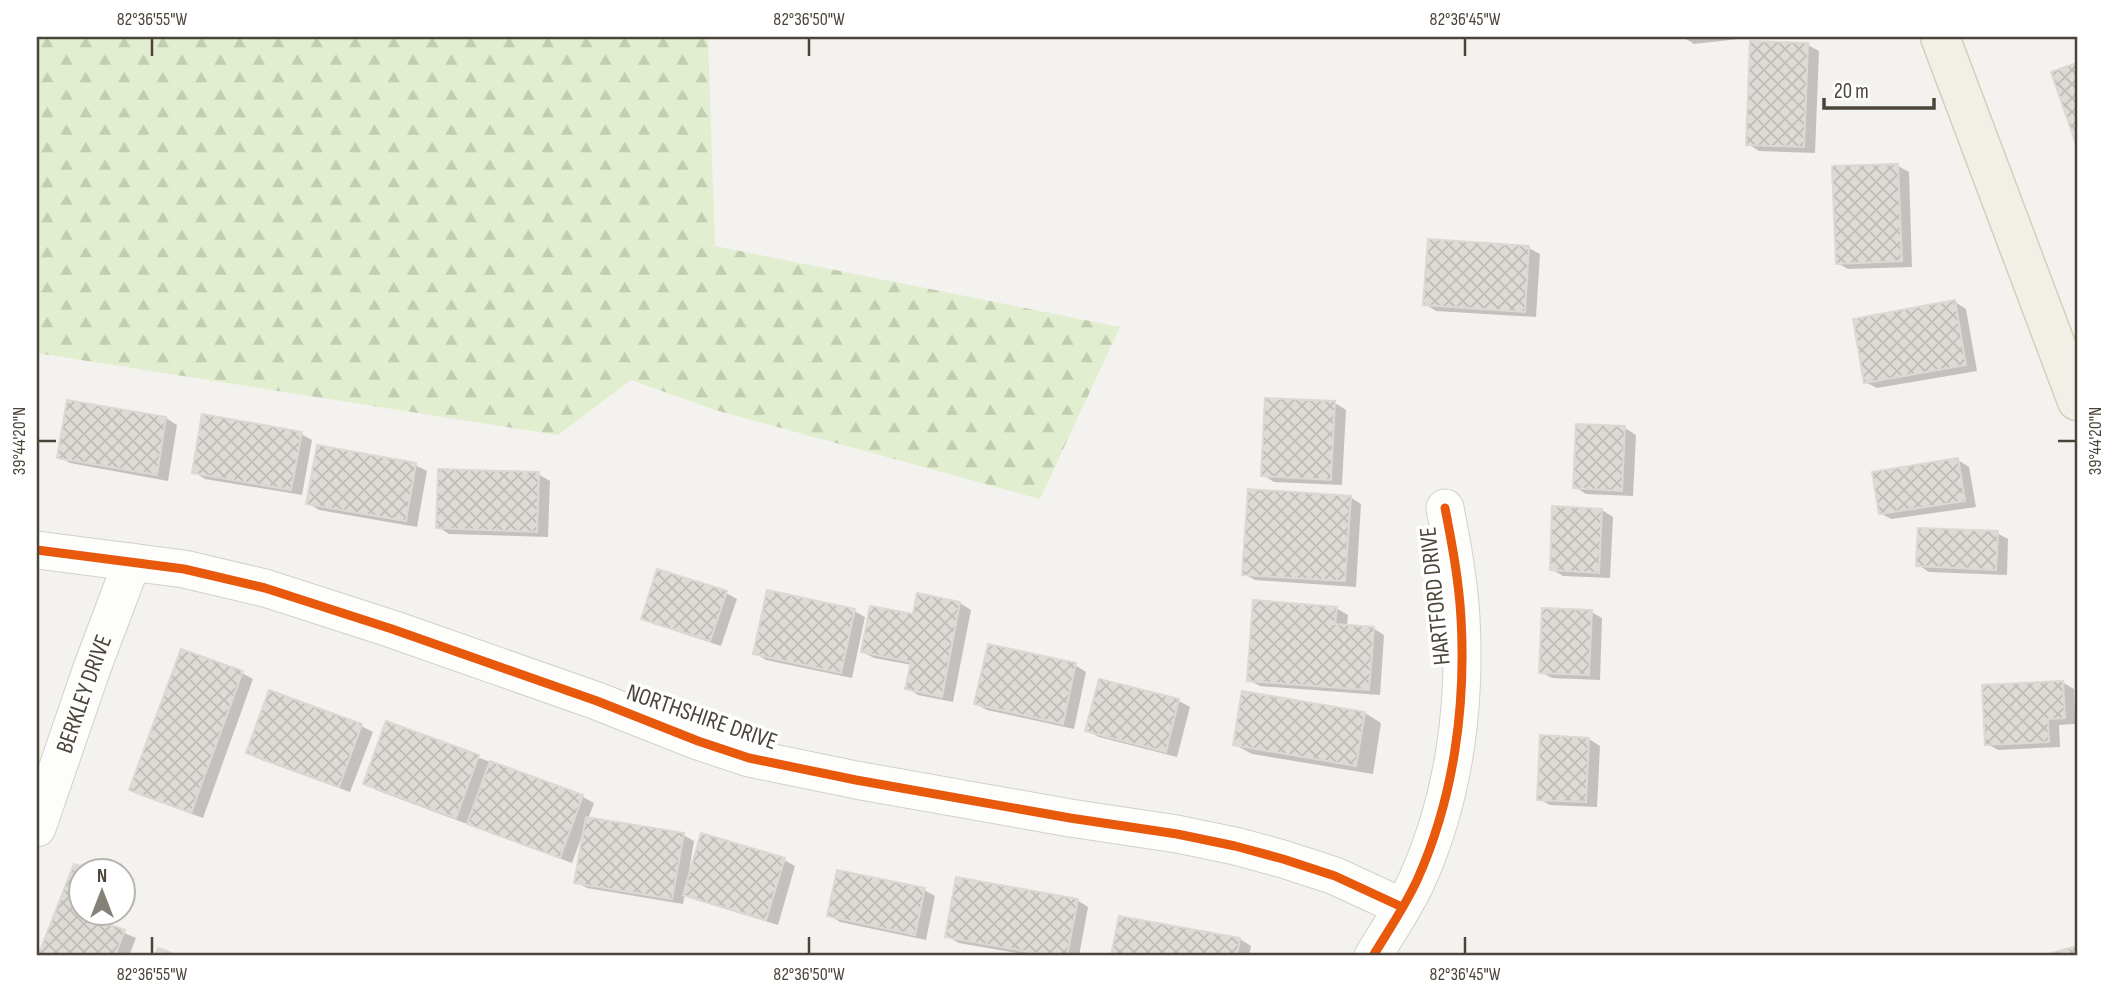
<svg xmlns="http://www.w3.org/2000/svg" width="2114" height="993" viewBox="0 0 2114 993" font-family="'Sofia Sans Condensed',sans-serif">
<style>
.forest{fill:url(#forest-firs)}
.shadow{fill:#0003}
.building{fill:url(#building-cross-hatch);stroke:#dcd9d4;stroke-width:2}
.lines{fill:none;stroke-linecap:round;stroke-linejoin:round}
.minor-casing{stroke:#d2d0cb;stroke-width:39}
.major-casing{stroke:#d6cebb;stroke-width:41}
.minor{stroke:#fdfdfc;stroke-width:37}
.major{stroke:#f2efe6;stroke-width:38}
.cycleway-casing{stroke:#fff;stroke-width:13}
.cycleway{stroke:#e8590c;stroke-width:9}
.ticks{fill:none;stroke:#4b4439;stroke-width:2.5}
.labels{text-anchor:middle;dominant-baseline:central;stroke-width:7;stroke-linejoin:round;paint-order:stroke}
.street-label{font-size:24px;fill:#4b4439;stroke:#fff}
.neatline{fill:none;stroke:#4b4439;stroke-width:2.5}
.ticks-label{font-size:18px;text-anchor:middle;fill:#4b4439}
</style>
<defs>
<pattern id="forest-firs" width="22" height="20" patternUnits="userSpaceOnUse" patternTransform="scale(1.75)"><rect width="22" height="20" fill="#e1eecf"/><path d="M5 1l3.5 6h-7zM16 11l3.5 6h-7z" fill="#c3cdb2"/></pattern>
<pattern id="building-cross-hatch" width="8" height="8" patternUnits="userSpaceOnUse" patternTransform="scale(1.75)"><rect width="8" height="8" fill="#dedbd6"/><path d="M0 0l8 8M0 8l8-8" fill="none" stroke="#c0bdb8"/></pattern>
</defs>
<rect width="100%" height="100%" fill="#f4f2ee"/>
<!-- forest -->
<path class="forest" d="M 37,37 L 708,37 L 715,246 L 1120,327 L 1040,499 L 715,410 L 631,380 L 558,435 L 37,353 Z"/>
<!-- shadow -->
<path class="shadow" d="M 1683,37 L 1757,37 L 1694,44 Z
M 1808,45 L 1819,51 L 1815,153 L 1759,151 L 1748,144 Z
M 1898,166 L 1909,172 L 1912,267 L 1848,269 L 1837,263 Z
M 1529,248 L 1540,254 L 1536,317 L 1436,311 L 1425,304 Z
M 1955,302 L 1966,309 L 1977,371 L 1877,388 L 1865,382 Z
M 1267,400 L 1335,403 L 1346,410 L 1342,485 L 1274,482 L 1263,475 Z
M 69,402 L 166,418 L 177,425 L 168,481 L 70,463 L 59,457 Z
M 1625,428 L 1636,435 L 1633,496 L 1586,494 L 1575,487 Z
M 301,434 L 312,440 L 302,495 L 205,479 L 194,472 Z
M 1958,460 L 1969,467 L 1976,507 L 1891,519 L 1880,513 Z
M 415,465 L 427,471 L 417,527 L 319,510 L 308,503 Z
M 538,474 L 550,481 L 548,537 L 449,534 L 438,527 Z
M 1350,497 L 1361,504 L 1356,587 L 1255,580 L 1244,574 Z
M 1602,510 L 1613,517 L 1610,578 L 1563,576 L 1551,569 Z
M 1997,533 L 2008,539 L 2007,575 L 1929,572 L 1918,565 Z
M 726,593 L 737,599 L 721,646 L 654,624 L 643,618 Z
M 960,603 L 971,610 L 953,702 L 918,695 L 907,688 L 912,665 L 874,658 L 863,652 L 914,616 Z
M 1336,608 L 1348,615 L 1347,626 L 1373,628 L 1384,635 L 1380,695 L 1260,686 L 1249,680 Z
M 854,611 L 865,617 L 852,678 L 766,660 L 755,653 Z
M 1591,612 L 1602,618 L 1600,680 L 1552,678 L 1541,672 Z
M 182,651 L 242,673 L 253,679 L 203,818 L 142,796 L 131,789 Z
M 1075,665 L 1086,672 L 1074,729 L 987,710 L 976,704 Z
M 1100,681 L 1179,701 L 1190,707 L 1177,757 L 1099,737 L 1087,731 Z
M 2062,682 L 2074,689 L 2075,724 L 2059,725 L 2060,747 L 1998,750 L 1987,744 Z
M 270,692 L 361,726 L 373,732 L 350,792 L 259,759 L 248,753 Z
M 1365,713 L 1381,723 L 1373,774 L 1252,754 L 1235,745 Z
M 387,723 L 583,797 L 594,803 L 588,819 L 683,835 L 694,841 L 689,871 L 784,860 L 795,866 L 778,925 L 696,900 L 685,894 L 683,904 L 587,888 L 576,882 L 585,833 L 583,833 L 572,863 L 376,790 L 365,783 Z
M 1589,739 L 1600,746 L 1597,807 L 1550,805 L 1539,799 Z
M 75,866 L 87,870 L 80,870 L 80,912 L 110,912 L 106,925 L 136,938 L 129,956 L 40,956 Z
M 924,890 L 935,896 L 926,940 L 840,922 L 829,915 Z
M 1077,900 L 1088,907 L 1079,956 L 1033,956 L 959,943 L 947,936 Z
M 1120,918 L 1240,939 L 1251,946 L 1249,956 L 1113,956 Z"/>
<!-- building -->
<path class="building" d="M 1750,41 L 1808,43 L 1804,147 L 1746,145 Z
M 2077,63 L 2077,147 L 2051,72 Z
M 1898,164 L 1902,261 L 1836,264 L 1832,166 Z
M 1428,239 L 1529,246 L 1525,312 L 1423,305 Z
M 1955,300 L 1966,365 L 1864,383 L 1853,319 Z
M 1265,398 L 1335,401 L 1331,480 L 1261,476 Z
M 67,400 L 166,417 L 157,475 L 57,458 Z
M 202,414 L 302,432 L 291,490 L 192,473 Z
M 1576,424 L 1625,426 L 1622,491 L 1573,488 Z
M 317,445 L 416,463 L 406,521 L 306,504 Z
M 1958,458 L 1965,501 L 1879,514 L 1872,472 Z
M 438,469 L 539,472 L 537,532 L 436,528 Z
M 1248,489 L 1351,496 L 1345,581 L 1242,575 Z
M 1552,506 L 1602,509 L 1599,573 L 1550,570 Z
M 1918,528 L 1998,531 L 1996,570 L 1916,566 Z
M 657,569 L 727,591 L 710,641 L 641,619 Z
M 767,590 L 855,609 L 841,673 L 753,654 Z
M 917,593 L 960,602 L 942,697 L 905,689 L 911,662 L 861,652 L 870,606 L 913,614 Z
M 1253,600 L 1337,607 L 1335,624 L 1374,627 L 1369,690 L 1247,681 Z
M 1542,608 L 1592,610 L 1589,675 L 1539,673 Z
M 988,644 L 1076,663 L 1063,724 L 974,704 Z
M 181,649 L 243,671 L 191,813 L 129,790 Z
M 1099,679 L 1179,699 L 1166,752 L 1085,731 Z
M 2063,681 L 2065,718 L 2048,719 L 2049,742 L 1985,745 L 1982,685 Z
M 269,690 L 362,724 L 339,787 L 246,753 Z
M 1242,691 L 1365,712 L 1356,766 L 1233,745 Z
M 386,721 L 479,755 L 456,818 L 363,784 Z
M 1540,735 L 1589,738 L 1586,802 L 1537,800 Z
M 490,761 L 583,795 L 560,858 L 467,824 Z
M 586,817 L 684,833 L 672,899 L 574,883 Z
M 701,833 L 785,858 L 766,920 L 683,895 Z
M 74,864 L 92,870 L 80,870 L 80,912 L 97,912 L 95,919 L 125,930 L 115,956 L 38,956 Z
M 837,870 L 925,888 L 915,935 L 827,916 Z
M 956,877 L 1078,899 L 1067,956 L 1051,956 L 945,937 Z
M 1119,916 L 1240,938 L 1237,956 L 1111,956 Z
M 2077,946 L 2077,956 L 2041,956 Z
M 158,948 L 180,956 L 155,956 Z"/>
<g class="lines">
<defs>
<g id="minor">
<path d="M 37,550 L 184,569 L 265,588 L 392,629 L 597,701 L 698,741 L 749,758 L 856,780 L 1070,818 L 1177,834 L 1235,846 L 1283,859 L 1335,876 L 1402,907"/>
<path id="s1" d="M 37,828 L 92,668 L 132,562"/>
<path d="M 1373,956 C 1388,931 1406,905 1418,878 C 1454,797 1466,706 1461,618 C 1459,581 1452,544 1445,508"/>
</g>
<path id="major" d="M 1940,37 L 2077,401"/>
</defs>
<!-- minor casing -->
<use href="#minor" class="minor-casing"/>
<!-- major casing -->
<use href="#major" class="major-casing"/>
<!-- minor -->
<use href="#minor" class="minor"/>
<!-- major -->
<use href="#major" class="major"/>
<defs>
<path id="cycleway" d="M 37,550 L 184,569 L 265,588 L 392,629 L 597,701 L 698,741 L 749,758 L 856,780 L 1070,818 L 1177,834 L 1235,846 L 1283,859 L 1335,876 L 1402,907
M 1373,956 C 1388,931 1406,905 1418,878 C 1454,797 1466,706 1461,618 C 1459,581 1452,544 1445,508"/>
</defs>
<!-- cycleway casing -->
<use href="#cycleway" class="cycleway-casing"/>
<!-- cycleway -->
<use href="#cycleway" class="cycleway"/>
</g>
<!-- ticks -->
<path class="ticks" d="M 152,38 L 152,56M 809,38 L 809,56M 1465,38 L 1465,56M 38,441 L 56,441M 2058,441 L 2076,441M 152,937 L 152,954M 809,937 L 809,954M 1465,937 L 1465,954"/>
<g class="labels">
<!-- street labels -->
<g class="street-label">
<text transform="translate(1435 596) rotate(-96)">HARTFORD DRIVE</text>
<text stroke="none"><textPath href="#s1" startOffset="142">BERKLEY DRIVE</textPath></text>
<text transform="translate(702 717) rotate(19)">NORTHSHIRE DRIVE</text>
</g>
</g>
<!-- border -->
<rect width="2114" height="993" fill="none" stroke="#ffffff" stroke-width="77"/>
<!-- north arrow -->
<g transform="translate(102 892)"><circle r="33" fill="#ffffff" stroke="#b7b4b0" stroke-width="2"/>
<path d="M0-5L12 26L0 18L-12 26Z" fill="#868178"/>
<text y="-10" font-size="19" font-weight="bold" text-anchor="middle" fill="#4b4439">N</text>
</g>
<!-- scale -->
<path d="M1824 98v10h110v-10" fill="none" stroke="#4b4439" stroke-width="3.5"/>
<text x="1834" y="98" font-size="21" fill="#4b4439" stroke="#ffffff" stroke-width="5" paint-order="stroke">20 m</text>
<rect x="38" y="38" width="2038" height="916" class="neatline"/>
<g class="ticks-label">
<text x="152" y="25">82°36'55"W</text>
<text x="809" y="25">82°36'50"W</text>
<text x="1465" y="25">82°36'45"W</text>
<text transform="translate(19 441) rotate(-90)" y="6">39°44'20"N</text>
<text transform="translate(2095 441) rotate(-90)" y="6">39°44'20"N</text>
<text x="152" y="980">82°36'55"W</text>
<text x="809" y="980">82°36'50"W</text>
<text x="1465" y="980">82°36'45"W</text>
</g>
</svg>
